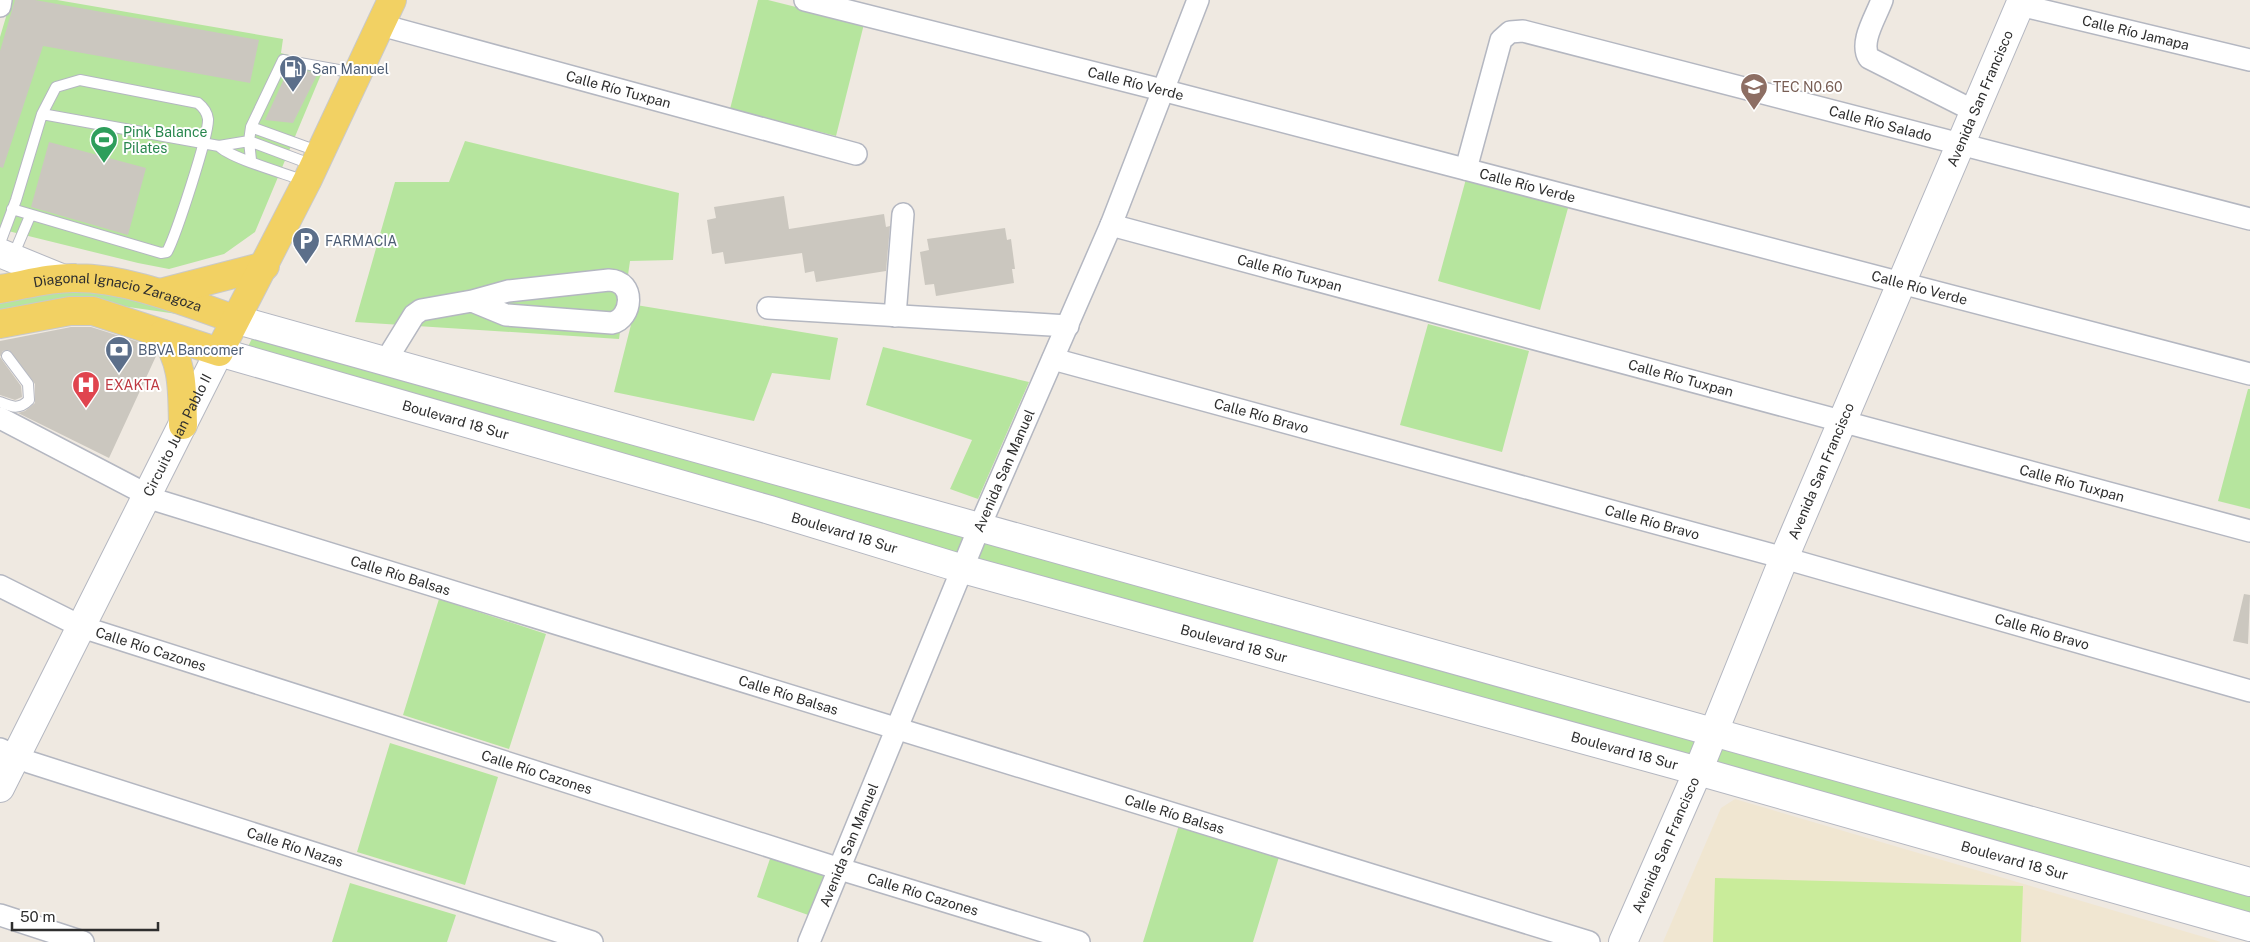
<svg xmlns="http://www.w3.org/2000/svg" width="2250" height="942" viewBox="0 0 2250 942" font-family="'Public Sans',sans-serif">
<style>
.education{fill:#f0e6d1}
.green{fill:#b6e59e}
.pitch{fill:#c9ec9a}
.building{fill:#cbc7bf}
.lines{fill:none;stroke-linecap:round;stroke-linejoin:round}
.lane-casing{stroke:#b4b7c1;stroke-width:12}
.street-casing{stroke:#b4b7c1;stroke-width:24}
.secondary-casing{stroke:#b4b7c1;stroke-width:30}
.primary-casing{stroke:#c9c9c9;stroke-width:30}
.lane{stroke:#fff;stroke-width:10}
.street{stroke:#fff;stroke-width:21}
.secondary{stroke:#fff;stroke-width:28}
.primary{stroke:#f2d163;stroke-width:28}
.labels{text-anchor:middle;dominant-baseline:central;stroke-width:4;stroke-linejoin:round;paint-order:stroke}
.street-label{font-size:14px;fill:#2e2e2e;stroke:#fff}
.service-label{font-size:14px;fill:#4e5e75;stroke:#fff;text-anchor:start}
.education-label{font-size:14px;fill:#785e54;stroke:#fff;text-anchor:start}
.leisure-label{font-size:14px;fill:#27864d;stroke:#fff;text-anchor:start}
.health-label{font-size:14px;fill:#be3a42;stroke:#fff;text-anchor:start}
</style>
<rect width="100%" height="100%" fill="#efe9e1"/>
<!-- education -->
<path class="education" d="M 1735,799 L 2221,942 L 1663,942 L 1721,808 Z"/>
<!-- green -->
<path class="green" d="M 11,0 L 57,0 L 283,39 L 281,53 L 325,65 L 255,232 L 224,254 L 169,269 L 138,263 L 0,229 L 0,37 Z
M 758,0 L 768,0 L 864,24 L 836,136 L 730,109 Z
M 465,141 L 679,193 L 673,260 L 630,261 L 619,339 L 355,322 L 395,182 L 449,182 Z
M 1466,179 L 1568,208 L 1540,310 L 1438,281 Z
M 82,285 L 198,317 L 80,300 L 0,315 L 0,299 Z
M 636,305 L 838,338 L 830,380 L 772,373 L 754,421 L 614,392 Z
M 1428,324 L 1529,351 L 1502,452 L 1400,425 Z
M 258,326 L 2250,882 L 2250,928 L 242,359 Z
M 883,347 L 1029,382 L 978,499 L 950,489 L 972,440 L 866,405 Z
M 2248,389 L 2250,389 L 2250,509 L 2218,501 Z
M 439,599 L 546,634 L 509,749 L 403,715 Z
M 390,743 L 498,777 L 465,885 L 357,852 Z
M 1179,825 L 1279,857 L 1253,942 L 1143,942 Z
M 774,847 L 831,866 L 814,917 L 757,897 Z
M 350,883 L 456,915 L 447,942 L 332,942 Z"/>
<!-- pitch -->
<path class="pitch" d="M 1715,878 L 2023,886 L 2021,942 L 1713,942 Z"/>
<!-- building -->
<path class="building" d="M 15,0 L 35,0 L 259,40 L 250,83 L 43,46 L 3,168 L 0,167 L 0,51 Z
M 289,68 L 318,73 L 293,123 L 265,120 Z
M 49,142 L 146,168 L 128,235 L 31,207 Z
M 784,196 L 789,229 L 884,214 L 886,227 L 890,226 L 886,271 L 816,282 L 814,271 L 805,273 L 802,253 L 725,264 L 723,252 L 712,254 L 707,220 L 716,218 L 714,207 Z
M 1005,228 L 1007,240 L 1011,239 L 1015,269 L 1012,269 L 1014,283 L 936,296 L 934,284 L 925,285 L 920,252 L 929,250 L 927,239 Z
M 71,327 L 91,327 L 145,344 L 154,349 L 157,354 L 109,458 L 18,413 L 25,411 L 35,403 L 35,384 L 9,350 L 3,351 L 0,357 L 21,386 L 22,397 L 15,400 L 0,395 L 0,341 Z
M 2244,594 L 2250,595 L 2248,644 L 2233,641 Z"/>
<g class="lines">
<defs>
<path id="lane" d="M 42,114 L 219,146 L 249,141 L 313,165
M 251,127 L 320,152
M 219,146 C 229,158 287,174 305,181
M 251,160 L 249,141 L 251,127 L 283,60 L 355,73
M 0,243 L 16,200 L 42,114 L 56,87 L 80,80 L 198,103 C 203,107 207,111 208,119 C 209,135 176,235 167,252 L 161,253 L 12,209
M 13,256 L 30,216
M 0,402 C 12,407 19,410 29,400 L 28,384 L 7,356"/>
<g id="street">
<path id="s1" d="M 805,0 L 1162,90 L 2250,374"/>
<path d="M 1882,0 C 1876,17 1859,42 1869,58 L 1974,111"/>
<path id="s2" d="M 2020,5 L 2250,60"/>
<path d="M 0,6 L 1,0"/>
<path id="s3" d="M 381,25 L 856,154"/>
<path id="s4" d="M 1466,169 L 1501,40 L 1510,32 L 1523,31 L 2250,219"/>
<path id="s5" d="M 1111,225 L 2250,531"/>
<path d="M 768,308 L 1068,326"/>
<path d="M 895,316 L 903,214"/>
<path id="s6" d="M 1053,359 L 1784,558 L 2250,691"/>
<path d="M 385,362 L 414,315 L 421,310 L 472,301 L 508,291 L 609,280 C 637,281 632,319 612,323 L 506,315 L 472,301"/>
<path id="s7" d="M 0,418 L 159,501 L 1589,942"/>
<path id="s8" d="M 0,586 L 82,627 L 840,869 L 1079,942"/>
<path id="s9" d="M 0,749 L 29,762 L 592,942"/>
<path d="M 0,915 L 83,942"/>
<path id="s10" d="M 809,942 L 979,528 L 1111,225 L 1198,0"/>
</g>
<g id="secondary">
<path d="M 0,253 L 61,278"/>
<path d="M 234,319 L 2250,882"/>
<path id="s11" d="M 0,788 L 219,352 L 770,510 L 963,569 L 1698,771 L 2250,927"/>
<path id="s12" d="M 1623,942 L 1698,771 L 1784,558 L 2022,0"/>
</g>
<g id="primary">
<path id="s13" d="M 0,289 C 25,285 51,277 76,278 C 128,278 185,302 234,319"/>
<path d="M 160,293 L 265,266"/>
<path d="M 0,324 L 70,311 L 93,311 L 219,352 L 307,181 L 392,0"/>
<path d="M 163,334 C 184,363 182,390 183,425"/>
</g>
</defs>
<!-- lane casing -->
<use href="#lane" class="lane-casing"/>
<!-- street casing -->
<use href="#street" class="street-casing"/>
<!-- secondary casing -->
<use href="#secondary" class="secondary-casing"/>
<!-- primary casing -->
<use href="#primary" class="primary-casing"/>
<!-- lane -->
<use href="#lane" class="lane"/>
<!-- street -->
<use href="#street" class="street"/>
<!-- secondary -->
<use href="#secondary" class="secondary"/>
<!-- primary -->
<use href="#primary" class="primary"/>
</g>
<!-- icons -->
<defs>
<symbol id="fuel-pin" viewBox="-11 -11 22 30"><path d="M0 17L-7.5 6A9.5 9.5 0 1 1 7.5 6Z" fill="#5c6f8a" stroke="#fff"/><path d="M-5.5-6h7V0h2V4h1.3V-2.5L3-4.5l.8-.8L6-3V5H2.5V1h-1V6h-7ZM-4.2-4.7v3.2H.2V-4.7Z" fill="#fff"/></symbol>
<symbol id="school-pin" viewBox="-11 -11 22 30"><path d="M0 17L-7.5 6A9.5 9.5 0 1 1 7.5 6Z" fill="#8d6e63" stroke="#fff"/><path d="M0-5L7-2L0 1L-7-2ZM-4 1L0 2.5L4 1V4Q0 6-4 4Z" fill="#fff"/></symbol>
<symbol id="stadium-pin" viewBox="-11 -11 22 30"><path d="M0 17L-7.5 6A9.5 9.5 0 1 1 7.5 6Z" fill="#2e9e5b" stroke="#fff"/><path d="M0-5a6.5 5 0 1 0 0 10a6.5 5 0 1 0 0-10ZM-3.5-1.8h7v3.6h-7Z" fill="#fff"/></symbol>
<symbol id="parking-pin" viewBox="-11 -11 22 30"><path d="M0 17L-7.5 6A9.5 9.5 0 1 1 7.5 6Z" fill="#5c6f8a" stroke="#fff"/><path d="M-3.5-5.5H1a3.5 3.5 0 0 1 0 7H-1V5.5H-3.5ZM-1-3.4V-.6H.8a1.4 1.4 0 0 0 0-2.8Z" fill="#fff"/></symbol>
<symbol id="bank-pin" viewBox="-11 -11 22 30"><path d="M0 17L-7.5 6A9.5 9.5 0 1 1 7.5 6Z" fill="#5c6f8a" stroke="#fff"/><path d="M-6-4H6V4H-6ZM0-2.3a2.3 2.3 0 1 0 0 4.6a2.3 2.3 0 1 0 0-4.6Z" fill="#fff"/></symbol>
<symbol id="hospital-pin" viewBox="-11 -11 22 30"><path d="M0 17L-7.5 6A9.5 9.5 0 1 1 7.5 6Z" fill="#e0444e" stroke="#fff"/><path d="M-5-5h3v3.5h4V-5h3V5h-3V1.5h-4V5h-3Z" fill="#fff"/></symbol>
</defs>
<g fill-rule="evenodd">
<use href="#fuel-pin" x="277" y="53" width="32" height="43"/>
<use href="#school-pin" x="1738" y="71" width="32" height="43"/>
<use href="#stadium-pin" x="88" y="124" width="32" height="43"/>
<use href="#parking-pin" x="290" y="225" width="32" height="43"/>
<use href="#bank-pin" x="103" y="334" width="32" height="43"/>
<use href="#hospital-pin" x="70" y="369" width="32" height="43"/>
</g>
<g class="labels">
<!-- street labels -->
<g class="street-label">
<text stroke="none"><textPath href="#s2" startOffset="119">Calle Río Jamapa</textPath></text>
<text stroke="none"><textPath href="#s1" startOffset="341">Calle Río Verde</textPath></text>
<text stroke="none"><textPath href="#s3" startOffset="246">Calle Río Tuxpan</textPath></text>
<text stroke="none"><textPath href="#s12" startOffset="916">Avenida San Francisco</textPath></text>
<text stroke="none"><textPath href="#s4" startOffset="528">Calle Río Salado</textPath></text>
<text stroke="none"><textPath href="#s1" startOffset="746">Calle Río Verde</textPath></text>
<text stroke="none"><textPath href="#s5" startOffset="185">Calle Río Tuxpan</textPath></text>
<text stroke="none"><textPath href="#s1" startOffset="1151">Calle Río Verde</textPath></text>
<text stroke="none"><textPath href="#s13" startOffset="120">Diagonal Ignacio Zaragoza</textPath></text>
<text stroke="none"><textPath href="#s5" startOffset="590">Calle Río Tuxpan</textPath></text>
<text stroke="none"><textPath href="#s6" startOffset="216">Calle Río Bravo</textPath></text>
<text stroke="none"><textPath href="#s11" startOffset="734">Boulevard 18 Sur</textPath></text>
<text stroke="none"><textPath href="#s11" startOffset="395">Circuito Juan Pablo II</textPath></text>
<text stroke="none"><textPath href="#s10" startOffset="510">Avenida San Manuel</textPath></text>
<text stroke="none"><textPath href="#s12" startOffset="511">Avenida San Francisco</textPath></text>
<text stroke="none"><textPath href="#s5" startOffset="995">Calle Río Tuxpan</textPath></text>
<text stroke="none"><textPath href="#s6" startOffset="621">Calle Río Bravo</textPath></text>
<text stroke="none"><textPath href="#s11" startOffset="1139">Boulevard 18 Sur</textPath></text>
<text stroke="none"><textPath href="#s7" startOffset="432">Calle Río Balsas</textPath></text>
<text stroke="none"><textPath href="#s6" startOffset="1026">Calle Río Bravo</textPath></text>
<text stroke="none"><textPath href="#s11" startOffset="1544">Boulevard 18 Sur</textPath></text>
<text stroke="none"><textPath href="#s8" startOffset="164">Calle Río Cazones</textPath></text>
<text stroke="none"><textPath href="#s7" startOffset="838">Calle Río Balsas</textPath></text>
<text stroke="none"><textPath href="#s11" startOffset="1949">Boulevard 18 Sur</textPath></text>
<text stroke="none"><textPath href="#s8" startOffset="569">Calle Río Cazones</textPath></text>
<text stroke="none"><textPath href="#s7" startOffset="1242">Calle Río Balsas</textPath></text>
<text stroke="none"><textPath href="#s12" startOffset="106">Avenida San Francisco</textPath></text>
<text stroke="none"><textPath href="#s10" startOffset="105">Avenida San Manuel</textPath></text>
<text stroke="none"><textPath href="#s9" startOffset="311">Calle Río Nazas</textPath></text>
<text stroke="none"><textPath href="#s11" startOffset="2354">Boulevard 18 Sur</textPath></text>
<text stroke="none"><textPath href="#s8" startOffset="974">Calle Río Cazones</textPath></text>
</g>
<!-- service labels -->
<g class="service-label">
<text x="312" y="69">San Manuel</text>
<text x="325" y="241">FARMACIA</text>
<text x="138" y="350">BBVA Bancomer</text>
</g>
<!-- education labels -->
<g class="education-label">
<text x="1773" y="87">TEC N0.60</text>
</g>
<!-- leisure labels -->
<g class="leisure-label">
<text x="123" y="132">Pink Balance<tspan x="123" dy="16">Pilates</tspan></text>
</g>
<!-- health labels -->
<g class="health-label">
<text x="105" y="385">EXAKTA</text>
</g>
</g>
<!-- scale -->
<path d="M12 922v8h146v-8" fill="none" stroke="#2e2e2e" stroke-width="2.5"/>
<text x="20" y="922" font-size="15" fill="#2e2e2e" stroke="#ffffff" stroke-width="4" paint-order="stroke">50 m</text>
</svg>
